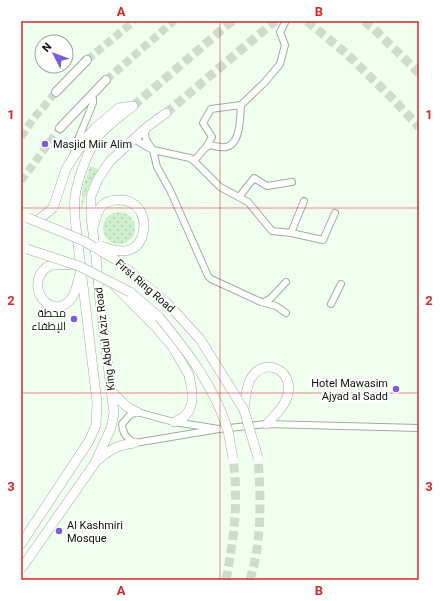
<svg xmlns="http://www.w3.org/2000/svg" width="440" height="601" viewBox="0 0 440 601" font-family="Roboto,Cairo,sans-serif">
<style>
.grass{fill:url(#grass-dots)}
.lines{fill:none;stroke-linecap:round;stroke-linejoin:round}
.major-tunnel{stroke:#cedbcd;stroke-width:8;stroke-dasharray:8 4;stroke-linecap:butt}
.highway-tunnel{stroke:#cedbcd;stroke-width:9;stroke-dasharray:9 4.5;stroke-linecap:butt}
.minor-casing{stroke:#9bb099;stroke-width:8}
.major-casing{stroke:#9bb099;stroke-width:10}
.highway-casing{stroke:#9bb099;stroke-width:10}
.minor{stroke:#fff;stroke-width:6}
.major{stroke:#fff;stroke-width:8}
.highway{stroke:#fff;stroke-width:9}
.highway-bridge-casing{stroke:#9bb099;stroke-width:10;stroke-linecap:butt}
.highway-bridge{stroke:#fff;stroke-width:9}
.grid{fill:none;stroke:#d62828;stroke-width:1;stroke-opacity:0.55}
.poi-dot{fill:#7d5dd7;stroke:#fff;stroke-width:1.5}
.labels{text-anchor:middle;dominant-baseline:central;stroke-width:4;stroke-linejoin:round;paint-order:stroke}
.poi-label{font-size:11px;fill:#091109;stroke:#fff;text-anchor:start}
.street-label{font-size:11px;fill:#091109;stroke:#fff}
.neatline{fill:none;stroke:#d62828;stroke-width:1.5}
.grid-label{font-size:13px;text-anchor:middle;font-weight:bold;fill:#d62828}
</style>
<defs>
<pattern id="grass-dots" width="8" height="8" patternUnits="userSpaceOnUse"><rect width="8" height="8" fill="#cdefcc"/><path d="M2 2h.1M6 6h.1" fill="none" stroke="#afccae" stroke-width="1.8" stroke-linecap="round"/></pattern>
</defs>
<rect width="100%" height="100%" fill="#f1fff0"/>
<!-- grass -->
<path class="grass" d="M 90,166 L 98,169 L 88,188 L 81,210 L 83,186 Z
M103 228a16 16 0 1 1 32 0a16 16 0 1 1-32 0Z"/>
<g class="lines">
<!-- major-tunnel -->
<path class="major-tunnel" d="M 87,60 L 134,21
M 106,80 L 174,21
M 21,137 L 33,119 L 56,92
M 21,181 L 60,128"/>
<!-- highway-tunnel -->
<path class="highway-tunnel" d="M 307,21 L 348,55 L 391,97 L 419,127
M 364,21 L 374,29 L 419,73
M 133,106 L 232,21
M 166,113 L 275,21
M 226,580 C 234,538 239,501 233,458
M 250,580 C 262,541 261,499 258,458"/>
<defs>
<path id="minor" d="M 147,127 L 145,133 L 146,140 L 153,150 L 157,167 L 170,190 L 208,276 L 211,279 L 261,302 L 276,306 L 286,313
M 134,138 L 142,144 L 153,150 L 190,158 L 194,161 L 220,187 L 248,202 L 272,231 L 291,233 L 323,240 L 335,213
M 206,147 L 212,137 L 203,123 L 211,109 L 241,105
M 74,152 L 77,142 L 93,103 L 93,99 L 90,96
M 194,161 L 205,148 L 210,145 C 215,146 221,148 226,147 C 241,144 240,117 241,105 L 265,82 L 280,64 L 285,45 L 280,32 L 286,21
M 239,197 L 254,178 L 267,186 L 292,182
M 291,233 L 304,201
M 264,302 L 271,298 L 286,282
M 331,304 L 341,284
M 219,429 L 174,422 L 137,412 L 130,415 L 122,424 C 123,434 126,438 135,443 L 219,429 L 267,424 L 419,428"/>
<path id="major" d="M 56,92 L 87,60
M 60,128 L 106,80"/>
<path id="highway" d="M 37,221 L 53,208 L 66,169 L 85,139 L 96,127 L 119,108 L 132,106
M 94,225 C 96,217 98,208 105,203 C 109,201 114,200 118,200 C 139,199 148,218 142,237
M 74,265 C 66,265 56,264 49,266 C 45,268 42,271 40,275 C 30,296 55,319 71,299 C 76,293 78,281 80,273
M 114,285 L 155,326 L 172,346 L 189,375 L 192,391 L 192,402 L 189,411 L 184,417 L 174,422
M 130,292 L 159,317
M 111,391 L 127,407 L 137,412
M 244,410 C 245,400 246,389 250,380 C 264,353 300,372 285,402 C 281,410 273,417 267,424
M 99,459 C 112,448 118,445 135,443
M 21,544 L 89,441 L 96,425 L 97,402 L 75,219 C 75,212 74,204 75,197 C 77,181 89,146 100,134 C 110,123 122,115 133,106
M 21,569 L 95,463 L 111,428 L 114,413 L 99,292 L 96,256 L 91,217 L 91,196 L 98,179 L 110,161 L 147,127 L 166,113"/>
</defs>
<!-- minor casing -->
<use href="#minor" class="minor-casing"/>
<!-- major casing -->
<use href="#major" class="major-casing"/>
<!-- highway casing -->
<use href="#highway" class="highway-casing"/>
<!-- minor -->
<use href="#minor" class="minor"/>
<!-- major -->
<use href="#major" class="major"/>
<!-- highway -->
<use href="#highway" class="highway"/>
<defs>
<path id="highway-bridge" d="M 28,218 L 84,241 L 116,260 L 166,302 L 200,339 L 233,392 L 244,410 L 258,458
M 101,246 C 116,252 135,256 142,237
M 27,249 L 79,266 L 130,292
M 159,317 C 187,351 215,387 228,431 C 230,440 231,449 233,458"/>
</defs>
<!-- highway-bridge casing -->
<use href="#highway-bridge" class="highway-bridge-casing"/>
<!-- highway-bridge -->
<use href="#highway-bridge" class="highway-bridge"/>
</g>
<!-- grid -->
<path class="grid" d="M 220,21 L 220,580M 21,208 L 419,208M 21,393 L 419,393"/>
<!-- markers -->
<g class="poi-dot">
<circle cx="45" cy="144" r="4"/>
<circle cx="74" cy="319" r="4"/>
<circle cx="396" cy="389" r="4"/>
<circle cx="59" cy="531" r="4"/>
</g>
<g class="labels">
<!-- poi labels -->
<g class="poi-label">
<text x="53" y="144">Masjid Miir Alim</text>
<text x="66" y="313" text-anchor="end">محطة<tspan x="66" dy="13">الإطفاء</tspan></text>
<text x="388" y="383" text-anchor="end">Hotel Mawasim<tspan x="388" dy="13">Ajyad al Sadd</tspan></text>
<text x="67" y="525">Al Kashmiri<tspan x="67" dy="13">Mosque</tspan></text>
</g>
<!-- street labels -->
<g class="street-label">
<text transform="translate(145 286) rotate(41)">First Ring Road</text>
<text transform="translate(105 339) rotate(-97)">King Abdul Aziz Road</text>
</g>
</g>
<!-- border -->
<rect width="440" height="601" fill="none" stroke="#ffffff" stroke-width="44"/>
<!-- north arrow -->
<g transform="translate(54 54) rotate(312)"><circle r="19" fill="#ffffff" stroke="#9da09d"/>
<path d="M0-3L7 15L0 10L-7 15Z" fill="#7d5dd7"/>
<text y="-6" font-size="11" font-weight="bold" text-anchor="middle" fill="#091109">N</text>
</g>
<rect x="22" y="22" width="396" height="557" class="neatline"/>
<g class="grid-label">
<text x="121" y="16">A</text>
<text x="319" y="16">B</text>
<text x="11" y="119">1</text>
<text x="429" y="119">1</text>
<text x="11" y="305">2</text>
<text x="429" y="305">2</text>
<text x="11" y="491">3</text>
<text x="429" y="491">3</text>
<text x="121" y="595">A</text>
<text x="319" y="595">B</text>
</g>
</svg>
